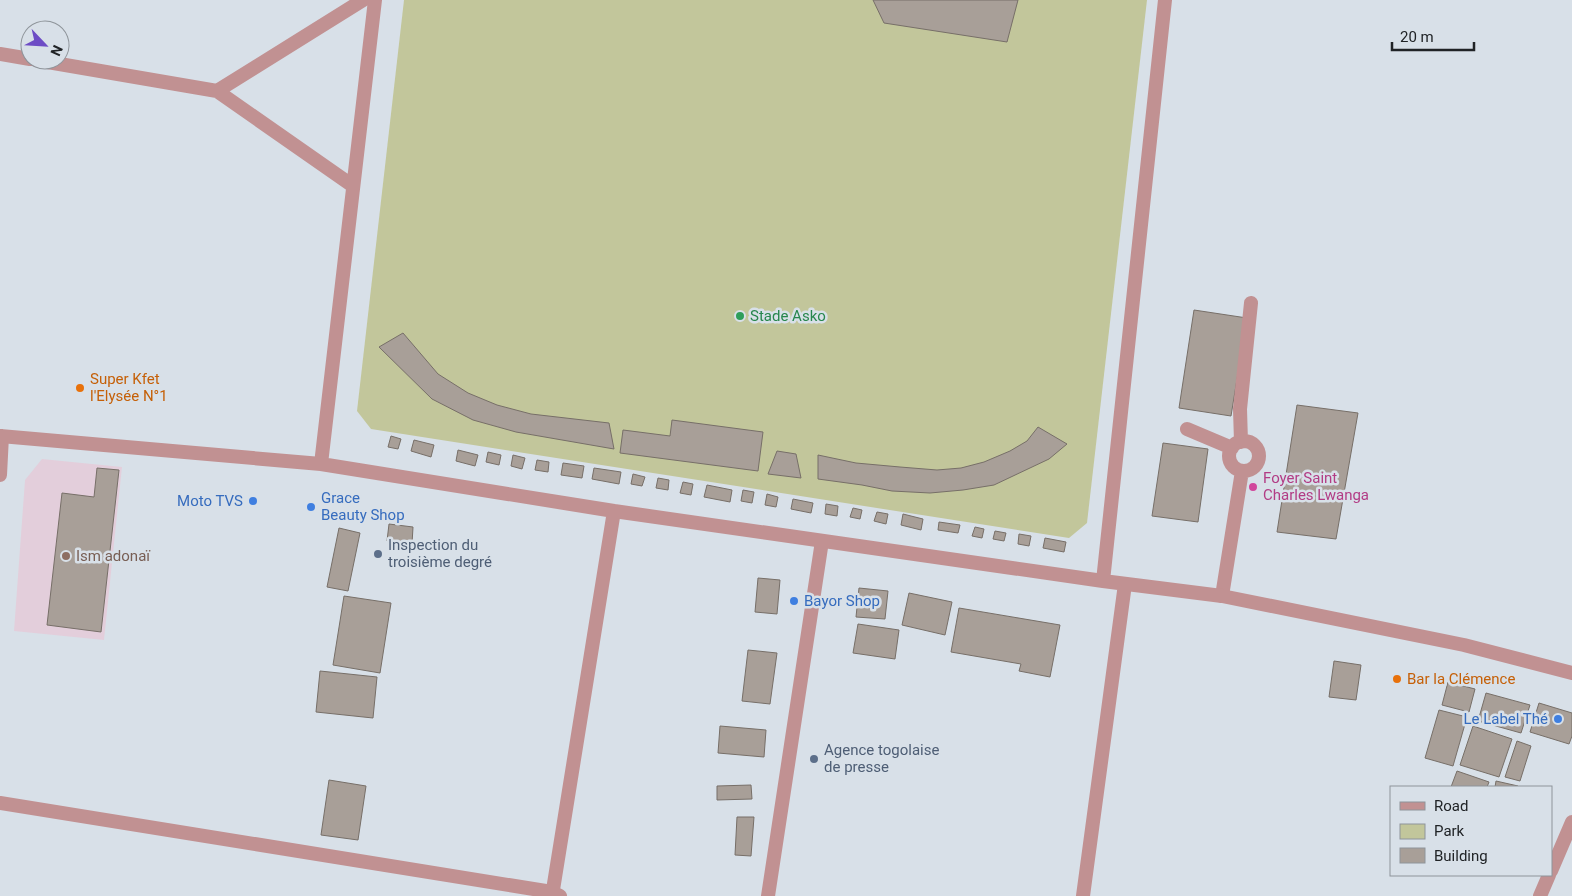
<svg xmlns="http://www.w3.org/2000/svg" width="1572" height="896" viewBox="0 0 1572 896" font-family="Roboto,sans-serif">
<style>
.education{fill:#e3cedb}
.green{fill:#c2c69b}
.building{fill:#a89f98;stroke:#776f68}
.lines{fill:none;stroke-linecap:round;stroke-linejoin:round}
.service{stroke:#c19192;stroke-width:14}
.minor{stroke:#c19192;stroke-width:14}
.leisure-dot{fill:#2e9e5b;stroke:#d8e0e8;stroke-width:2}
.food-dot{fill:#e8710a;stroke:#d8e0e8;stroke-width:2}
.hotel-dot{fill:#d1479c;stroke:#d8e0e8;stroke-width:2}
.shop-dot{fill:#3f7fe0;stroke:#d8e0e8;stroke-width:2}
.service-dot{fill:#5c6f8a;stroke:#d8e0e8;stroke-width:2}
.education-dot{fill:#8d6e63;stroke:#d8e0e8;stroke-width:2}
.labels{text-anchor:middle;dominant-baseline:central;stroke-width:5;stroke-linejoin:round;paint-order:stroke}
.leisure-label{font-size:15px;fill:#27864d;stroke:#d8e0e8;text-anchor:start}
.food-label{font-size:15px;fill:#c56008;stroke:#d8e0e8;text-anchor:start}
.hotel-label{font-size:15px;fill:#b23c85;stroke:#d8e0e8;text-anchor:start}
.shop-label{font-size:15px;fill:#366cbe;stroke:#d8e0e8;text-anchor:start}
.service-label{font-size:15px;fill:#4e5e75;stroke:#d8e0e8;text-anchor:start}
.education-label{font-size:15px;fill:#785e54;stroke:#d8e0e8;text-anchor:start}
</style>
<rect width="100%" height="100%" fill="#d8e0e8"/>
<!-- education -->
<path class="education" d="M 42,459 L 122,467 L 104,640 L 14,631 L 25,480 Z"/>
<!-- green -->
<path class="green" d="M 404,0 L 1147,0 L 1087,523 L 1069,538 L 371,429 L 357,411 Z"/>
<!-- building -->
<path class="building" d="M 873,0 L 1018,0 L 1007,42 L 884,23 Z
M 1194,310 L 1247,318 L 1231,416 L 1179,408 Z
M 403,333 L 438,374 L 468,393 L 497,405 L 531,414 L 609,423 L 614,449 L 516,432 L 473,420 L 432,399 L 379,347 Z
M 1297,405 L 1358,413 L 1336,539 L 1277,532 Z
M 672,420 L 763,432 L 758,471 L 620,453 L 623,430 L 670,436 Z
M 1038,427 L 1067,444 L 1049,459 L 994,485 L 963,490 L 930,493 L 892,491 L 862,485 L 818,479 L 818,455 L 856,463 L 900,467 L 937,470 L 961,468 L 984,462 L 1010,451 L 1027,441 Z
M 391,436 L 401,439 L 398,449 L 388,447 Z
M 414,440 L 434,445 L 431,457 L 411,451 Z
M 1163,443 L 1208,449 L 1198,522 L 1152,516 Z
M 458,450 L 478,455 L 475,466 L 456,461 Z
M 777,451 L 796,454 L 801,478 L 768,474 Z
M 488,452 L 501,455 L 499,465 L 486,462 Z
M 513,455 L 525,458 L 522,469 L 511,466 Z
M 537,460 L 549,462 L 548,472 L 535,470 Z
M 563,463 L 584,466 L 582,478 L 561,475 Z
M 97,468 L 119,470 L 101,632 L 47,625 L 62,493 L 94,497 Z
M 594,468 L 621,472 L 619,484 L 592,479 Z
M 633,474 L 645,477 L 642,486 L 631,484 Z
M 658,478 L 669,480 L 668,490 L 656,488 Z
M 683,482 L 693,484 L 691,495 L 680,493 Z
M 707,485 L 732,490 L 730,502 L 704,497 Z
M 743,490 L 754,492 L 752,503 L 741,501 Z
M 767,494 L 778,497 L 776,507 L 765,505 Z
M 793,499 L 813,503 L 811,513 L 791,509 Z
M 826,504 L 838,506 L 837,516 L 825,514 Z
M 853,508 L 862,510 L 860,519 L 850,517 Z
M 877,512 L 888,514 L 886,524 L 874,521 Z
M 903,514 L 923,519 L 921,530 L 901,525 Z
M 939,522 L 960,525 L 958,533 L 938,530 Z
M 389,524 L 413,527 L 412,544 L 387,541 Z
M 975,527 L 984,529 L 982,538 L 972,536 Z
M 339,528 L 360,533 L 348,591 L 327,587 Z
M 995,531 L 1006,533 L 1004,541 L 993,539 Z
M 1019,534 L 1031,536 L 1029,546 L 1018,544 Z
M 1045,538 L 1066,542 L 1064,552 L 1043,548 Z
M 758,578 L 780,580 L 777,614 L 755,612 Z
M 859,588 L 888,591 L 885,619 L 856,617 Z
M 909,593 L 952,602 L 945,635 L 902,625 Z
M 344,596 L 391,603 L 380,673 L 333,665 Z
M 959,608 L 1060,625 L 1050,677 L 1019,671 L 1021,664 L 951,652 Z
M 858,624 L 899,630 L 895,659 L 853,653 Z
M 748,650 L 777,653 L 770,704 L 742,701 Z
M 1334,661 L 1361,665 L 1356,700 L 1329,697 Z
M 320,671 L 377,677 L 373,718 L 316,712 Z
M 1448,682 L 1475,689 L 1469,712 L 1442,705 Z
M 1486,693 L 1530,705 L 1521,733 L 1478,721 Z
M 1539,703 L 1572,713 L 1572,736 L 1569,744 L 1530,732 Z
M 1439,710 L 1467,717 L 1453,766 L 1425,758 Z
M 720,726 L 766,730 L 764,757 L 718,753 Z
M 1473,726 L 1512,739 L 1499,777 L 1460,765 Z
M 1517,741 L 1531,746 L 1520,781 L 1505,777 Z
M 1457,771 L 1489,782 L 1487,787 L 1451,787 Z
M 329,780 L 366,786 L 358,840 L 321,835 Z
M 1496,781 L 1518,786 L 1518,787 L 1495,787 Z
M 751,785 L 752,799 L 717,800 L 717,786 Z
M 737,817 L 754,817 L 751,856 L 735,855 Z"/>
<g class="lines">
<!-- service -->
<path class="service" d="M 1187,429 L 1232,448
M1229 456a15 15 0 1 1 30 0a15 15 0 1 1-30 0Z
M 1241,442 L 1240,409 L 1251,303
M 1222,596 L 1242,471"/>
<!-- minor -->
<path class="minor" d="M 0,54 L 30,59
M 36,60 L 217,91 L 353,186
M 217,91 L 363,0
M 0,436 L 321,464 L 614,511 L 1103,581 L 1222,596 L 1464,645 L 1572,673
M 321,464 L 375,0
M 0,475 L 2,436
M 1103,581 L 1165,0
M 0,803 L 552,892 L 560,896
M 1551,871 L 1572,822
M 552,896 L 614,511
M 768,896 L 822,541
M 1083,896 L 1125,584
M 1540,896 L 1549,875"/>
</g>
<!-- markers -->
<circle class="leisure-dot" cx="740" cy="316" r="5"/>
<g class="food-dot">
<circle cx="80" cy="388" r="5"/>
<circle cx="1397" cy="679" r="5"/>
</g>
<circle class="hotel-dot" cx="1253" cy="487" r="5"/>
<g class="shop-dot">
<circle cx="253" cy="501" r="5"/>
<circle cx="311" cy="507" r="5"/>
<circle cx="794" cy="601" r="5"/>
<circle cx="1558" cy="719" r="5"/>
</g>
<g class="service-dot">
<circle cx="378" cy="554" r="5"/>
<circle cx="814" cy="759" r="5"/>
</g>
<circle class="education-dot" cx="66" cy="556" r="5"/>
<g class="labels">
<!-- leisure labels -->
<g class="leisure-label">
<text x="750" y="316">Stade Asko</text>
</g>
<!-- food labels -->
<g class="food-label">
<text x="90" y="379">Super Kfet<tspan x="90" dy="17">l'Elysée N°1</tspan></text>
<text x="1407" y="679">Bar la Clémence</text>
</g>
<!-- hotel labels -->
<g class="hotel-label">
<text x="1263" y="478">Foyer Saint<tspan x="1263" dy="17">Charles Lwanga</tspan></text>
</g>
<!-- shop labels -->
<g class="shop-label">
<text x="321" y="498">Grace<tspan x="321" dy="17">Beauty Shop</tspan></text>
<text x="243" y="501" text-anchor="end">Moto TVS</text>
<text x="804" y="601">Bayor Shop</text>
<text x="1548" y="719" text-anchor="end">Le Label Thé</text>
</g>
<!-- service labels -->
<g class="service-label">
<text x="388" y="545">Inspection du<tspan x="388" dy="17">troisième degré</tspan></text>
<text x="824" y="750">Agence togolaise<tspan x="824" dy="17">de presse</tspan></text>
</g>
<!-- education labels -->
<g class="education-label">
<text x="76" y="556">Ism adonaï</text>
</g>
</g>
<!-- legend -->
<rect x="1390" y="786" width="162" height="90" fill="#d8e0e8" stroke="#8e949a"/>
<rect x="1400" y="802" width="25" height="8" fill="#c19192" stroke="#8e949a"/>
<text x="1434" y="811" font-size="15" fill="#202326">Road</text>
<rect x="1400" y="824" width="25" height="15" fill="#c2c69b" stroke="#8e949a"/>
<text x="1434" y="836" font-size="15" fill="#202326">Park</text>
<rect x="1400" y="848" width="25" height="15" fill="#a89f98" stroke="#8e949a"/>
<text x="1434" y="861" font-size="15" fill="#202326">Building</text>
<!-- north arrow -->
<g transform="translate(45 45) rotate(115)"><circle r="24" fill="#d8e0e8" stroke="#8e949a"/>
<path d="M0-4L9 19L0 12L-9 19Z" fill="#6d4cc5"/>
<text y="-8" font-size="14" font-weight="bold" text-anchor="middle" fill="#202326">N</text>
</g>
<!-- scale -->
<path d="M1392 42v8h82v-8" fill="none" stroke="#202326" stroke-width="2.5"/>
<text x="1400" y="42" font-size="15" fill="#202326" stroke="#d8e0e8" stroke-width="4" paint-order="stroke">20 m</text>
</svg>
